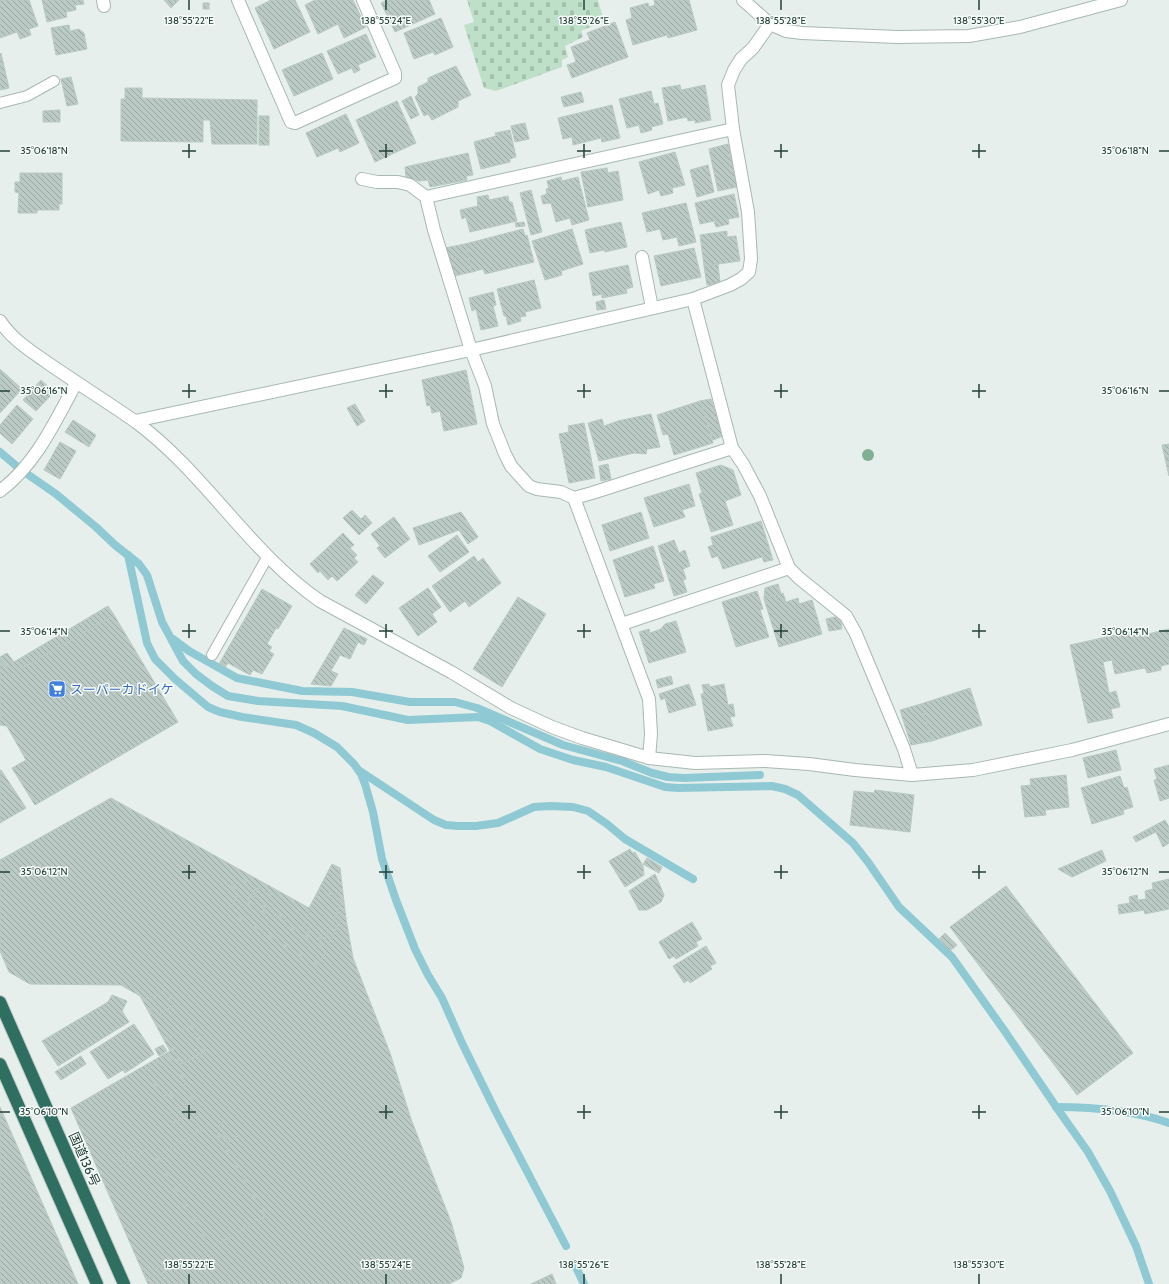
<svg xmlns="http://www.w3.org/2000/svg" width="1169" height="1284" font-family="Cabin,'Noto Sans JP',sans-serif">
<defs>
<pattern id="cemetery-stones" width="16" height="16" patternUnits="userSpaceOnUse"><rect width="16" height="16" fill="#bfe0c8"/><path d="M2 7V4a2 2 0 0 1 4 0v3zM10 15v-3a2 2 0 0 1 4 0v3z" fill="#a4c1ad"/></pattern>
<pattern id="building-back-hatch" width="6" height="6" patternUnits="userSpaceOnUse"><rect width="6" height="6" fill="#bbcac4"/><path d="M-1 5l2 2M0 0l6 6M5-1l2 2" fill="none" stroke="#98a6a0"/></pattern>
</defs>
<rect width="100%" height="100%" fill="#e6efeb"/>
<polygon fill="url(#cemetery-stones)" points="467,0 598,0 604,21 581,31 583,37 565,46 568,57 562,60 562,67 496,91 484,88 464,25 474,22"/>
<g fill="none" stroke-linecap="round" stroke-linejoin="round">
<g stroke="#8ec9d4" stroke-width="8">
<polyline points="0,452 20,469 56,494 96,527 115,545 139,564 147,575 162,622 183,661 196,674 212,686 228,696 258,701 342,706 408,720 478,717 490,721 540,749 573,760 606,767 665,787 678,788 772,786 785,789 798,795 853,843 868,862 899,907 952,957 1004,1030 1059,1111 1088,1152 1110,1191 1136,1246 1149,1284"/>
<polyline points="128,555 147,643 155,659 175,679 208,707 220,712 242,717 296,725 314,733 337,747 354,764 361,774 365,784 373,812 382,859 396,900 415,949 428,975 442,998 462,1043 496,1112 566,1246"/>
<polyline points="173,639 189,651 237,678 302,691 352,692 410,702 455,702 477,708 563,745 622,761 652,773 668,777 684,778 760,775"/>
<polyline points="360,771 434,820 446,825 458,826 476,826 498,823 534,807 550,806 573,807 588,811 607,824 625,839 693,879"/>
<path d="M1056 1107C1094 1107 1133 1110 1169 1123"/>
<polyline points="574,1263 584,1284"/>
</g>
</g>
<g fill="url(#building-back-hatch)" stroke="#b8c9c2">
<polygon points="0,0 29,0 38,26 29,29 31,35 20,39 17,32 0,38"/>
<polygon points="42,0 83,0 84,4 75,5 76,10 66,12 67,17 47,22"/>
<polygon points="164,0 179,0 171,8"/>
<polygon points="271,0 295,0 310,32 274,49 255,8"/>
<polygon points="315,0 353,0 366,27 344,38 338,24 318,34 305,5"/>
<polygon points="387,0 429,0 435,14 395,32 381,3"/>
<polygon points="654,0 689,0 697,30 668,38 667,35 633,45 626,20 632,18 630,8 648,3 649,7 655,5"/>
<rect x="203" y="3" width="6" height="6"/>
<polygon points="441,18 453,47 435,55 433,52 414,59 404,33"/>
<polygon points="615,22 628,57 572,78 567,65 576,62 571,47 590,40 587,33"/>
<polygon points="69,25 70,31 79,29 84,33 87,49 56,55 51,28"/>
<polygon points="366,34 376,57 358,65 360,70 354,73 352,68 338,74 327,51"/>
<polygon points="1,53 9,88 0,90 0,54"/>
<polygon points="322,53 333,79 294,96 282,70"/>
<polygon points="456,66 471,95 458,101 458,107 432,120 428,114 424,116 415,97 418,94 418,87 428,82 428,78"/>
<polygon points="71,77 78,104 67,106 61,79"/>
<polygon points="680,85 681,90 705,85 711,120 695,123 695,120 688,121 687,117 668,121 662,88"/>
<polygon points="125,88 142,88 142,98 257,100 257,144 212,144 210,120 203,120 203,142 121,141 121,99 125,99"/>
<polygon points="651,91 654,104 658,103 663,124 651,127 652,130 641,133 639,125 627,128 619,99"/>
<polygon points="581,92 584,102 564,107 561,97"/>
<polygon points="411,96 419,115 411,119 402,101"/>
<polygon points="397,101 416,143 375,162 356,120"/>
<polygon points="612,105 620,138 602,142 601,138 573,145 572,137 563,139 558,118"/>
<polygon points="60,110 60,122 43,122 43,111"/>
<polygon points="346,114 359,143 340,152 338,148 317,157 306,133"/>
<rect x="259" y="116" width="10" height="29"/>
<polygon points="525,123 529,139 515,142 511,126"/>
<polygon points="510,130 516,157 510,159 510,162 481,169 474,142 496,136 495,133"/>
<polygon points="728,144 737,187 718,191 709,149"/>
<polygon points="675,152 685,185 672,188 673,193 661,196 659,190 648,194 639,162"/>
<polygon points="468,153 473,175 466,176 467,180 430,187 428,180 419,181 406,177 405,167"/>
<polygon points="708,165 714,192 697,197 690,170"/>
<polygon points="607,168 608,173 618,171 623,200 588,207 581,172"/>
<polygon points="20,173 62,173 62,204 59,204 59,210 37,210 37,213 18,213 19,193 15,192 15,182 20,182"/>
<polygon points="561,177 562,181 578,177 589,220 572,225 570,218 556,222 551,203 543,204 541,196 547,194 546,189 549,188 547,181"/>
<polygon points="531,190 542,232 531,235 520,193"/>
<polygon points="734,194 739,217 728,219 729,224 716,227 714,221 700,224 695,203"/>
<polygon points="488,195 489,200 508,196 509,202 512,202 517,221 470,232 466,217 462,219 460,210 478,206 477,197"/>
<polygon points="686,203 696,242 679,246 677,237 663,240 660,229 647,232 642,213"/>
<polygon points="524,222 525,226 516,227 515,223"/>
<polygon points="621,222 627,247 605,252 604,250 590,253 585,230"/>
<polygon points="523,229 525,236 527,235 534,262 485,274 483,269 472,272 465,244"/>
<polygon points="572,229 583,264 561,271 562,275 545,280 532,241"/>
<polygon points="727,231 727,237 736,236 740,261 704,266 700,235"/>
<polygon points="465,244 472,272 454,276 445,248"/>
<polygon points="694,248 701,277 661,286 654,256"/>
<polygon points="718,264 720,283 707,285 704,266"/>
<polygon points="628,265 633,287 626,289 627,293 602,298 602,294 593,296 589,273"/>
<polygon points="534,280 541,308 525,312 526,316 520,317 521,321 508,325 506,316 504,316 497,289"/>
<polygon points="493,292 496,305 493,306 498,326 481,330 476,309 472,311 469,298"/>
<polygon points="604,300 606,309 597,310 596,302"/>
<polygon points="0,369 22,389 0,413"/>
<polygon points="466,370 477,424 444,431 440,411 432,413 430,405 427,406 422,380"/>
<polygon points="41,380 54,392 36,411 23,400"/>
<polygon points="711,399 723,436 713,440 700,401"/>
<polygon points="700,401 713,443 674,455 668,434 663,435 657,415"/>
<polygon points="355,404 365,421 357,426 347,408"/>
<polygon points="17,405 33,419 12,444 0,433 0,425"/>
<polygon points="651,414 660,447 647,449 646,454 634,453 599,461 588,423 602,419 604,426 618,421"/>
<polygon points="73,420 96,435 89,447 65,432"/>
<polygon points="584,423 595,478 569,483 559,434 569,432 568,426"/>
<polygon points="60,442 76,451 60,479 44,470"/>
<polygon points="1169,444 1169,476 1162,445"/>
<polygon points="608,464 611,479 601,481 599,466"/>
<polygon points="721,465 733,470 741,495 725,501 733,525 711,532 699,494 702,493 696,473"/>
<polygon points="689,484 695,506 682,510 685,517 654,527 644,498"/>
<polygon points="352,510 361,519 365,515 372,523 359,535 343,518"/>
<polygon points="461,512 478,537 468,544 459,530 419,545 413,528"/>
<polygon points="641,512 649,538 610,551 602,525"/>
<polygon points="394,517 410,539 385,558 377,548 380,546 371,534"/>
<polygon points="761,521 773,560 764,562 762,557 723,569 718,556 712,558 708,547 713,545 711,537"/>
<polygon points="343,533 354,545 350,548 357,555 354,558 358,562 337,581 332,576 328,580 320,571 318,573 310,564"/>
<polygon points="457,535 469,552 440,572 428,556"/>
<polygon points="674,540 679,553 685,550 690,566 683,569 686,579 683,580 687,592 674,596 658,546"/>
<polygon points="653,546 664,581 653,584 655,588 625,597 613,560"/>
<polygon points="474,556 478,562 483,558 501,583 469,607 465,601 450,612 432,586"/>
<polygon points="373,575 384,583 366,604 355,595"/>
<polygon points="778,584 781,594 764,599 765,588"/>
<polygon points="428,588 441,607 432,614 437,622 418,636 399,608"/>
<polygon points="262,589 292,606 278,629 276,628 267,644 272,647 269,651 274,654 262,674 253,670 250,675 228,663 225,667 219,664"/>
<polygon points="757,591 763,609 760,610 769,637 736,647 722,602"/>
<polygon points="783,593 786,602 798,598 799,604 812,600 822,634 779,647 764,599"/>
<polygon points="518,597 546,614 502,687 473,669"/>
<polygon points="108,606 114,615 12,674 0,659 0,657 7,653 14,662"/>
<polygon points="114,615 178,722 35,805 12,768 26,760 0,714 0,659 12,674"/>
<polygon points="840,616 842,629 829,631 826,619"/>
<polygon points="676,621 686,652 649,663 639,632 649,629 650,633 661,629 665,624"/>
<polygon points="344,628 367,639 364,645 358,642 350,659 340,655 331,671 338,674 331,686 311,684"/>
<polygon points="1169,629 1169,664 1161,666 1161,670 1147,673 1145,668 1115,674 1112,660 1103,662 1109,693 1116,691 1120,707 1111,709 1113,718 1088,723 1070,645 1138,630 1139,636"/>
<polygon points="671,676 673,684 658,688 656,680"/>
<polygon points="689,684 696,705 669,713 665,698 661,700 659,694"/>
<polygon points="709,684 710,687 724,684 728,705 733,704 735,716 730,717 733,726 708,731 701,694 704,694 702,685"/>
<polygon points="970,688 982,725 932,741 921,704"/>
<polygon points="921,704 932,741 911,745 900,710"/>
<polygon points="0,714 7,726 0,725"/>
<polygon points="1116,750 1121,770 1088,778 1083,758"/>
<polygon points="1169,765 1169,798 1160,801 1154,780 1157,779 1154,769"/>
<polygon points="0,770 1,770 26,808 0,823"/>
<polygon points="1066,775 1069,807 1045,810 1046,815 1025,817 1021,786 1031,785 1030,779"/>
<polygon points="1120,776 1124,788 1127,787 1133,807 1123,810 1124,814 1092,824 1081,788"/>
<polygon points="875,790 914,795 910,832 850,825 854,791 874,793"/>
<polygon points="111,798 309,908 332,864 340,868 346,919 353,958 390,1053 411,1119 451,1222 464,1268 461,1278 449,1284 148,1284 71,1108 170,1051 140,996 121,985 30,984 9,972 0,951 0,860"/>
<polygon points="1165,820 1169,827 1169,843 1163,847 1156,832 1136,842 1133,837"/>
<polygon points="630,849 632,853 635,852 643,866 644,875 625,887 609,861"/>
<polygon points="1102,850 1106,861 1072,877 1058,869"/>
<polygon points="647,858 662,867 659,873 643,864"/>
<polygon points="655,874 664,895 661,902 647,910 639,910 629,891"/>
<polygon points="237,876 256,888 250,898 231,886"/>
<polygon points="1169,879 1169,909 1145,914 1144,910 1119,914 1118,905 1130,903 1129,897 1137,895 1138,900 1146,899 1145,891 1153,889 1152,883"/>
<polygon points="1006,886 1133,1053 1077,1095 950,927"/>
<polygon points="259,888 277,898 271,910 253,900"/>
<polygon points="320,889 343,900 324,940 301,929"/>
<polygon points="237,896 276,919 278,915 285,919 283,923 328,949 318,965 228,911"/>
<polygon points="337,913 342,915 330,942 324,940"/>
<polygon points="692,922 702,939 696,942 698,946 676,959 674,956 669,959 659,942"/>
<polygon points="945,933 957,945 950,951 939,939"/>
<polygon points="706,946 716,963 710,966 712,969 690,983 688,980 684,983 673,966"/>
<polygon points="166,990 174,1006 154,1015 146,999"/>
<polygon points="112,995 127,1001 122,1011 129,1022 58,1066 42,1041 108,1002"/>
<polygon points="134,1024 154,1054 125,1073 123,1070 108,1079 90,1052"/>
<polygon points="192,1025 205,1052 180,1064 167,1037"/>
<polygon points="163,1045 167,1051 159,1056 155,1049"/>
<polygon points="168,1055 186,1082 184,1085 198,1108 175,1123 169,1113 179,1107 170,1093 163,1097 145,1070"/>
<polygon points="81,1056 86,1064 61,1080 55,1072"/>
<polygon points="0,1107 78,1284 0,1284"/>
<polygon points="225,1121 237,1136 229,1142 217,1127"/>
<polygon points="211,1124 266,1216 211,1248 156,1157"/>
<polygon points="141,1144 145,1150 119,1167 115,1161"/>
<polygon points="184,1255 187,1262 147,1279 144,1273"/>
<polygon points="552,1274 556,1284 531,1284"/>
</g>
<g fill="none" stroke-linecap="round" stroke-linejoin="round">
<defs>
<g id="lane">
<polyline points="0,103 27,96 54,81"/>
<polyline points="212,655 268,556"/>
</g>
<g id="street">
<polyline points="103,0 104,6"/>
<polyline points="238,0 291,122 295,123 395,78 395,73 363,0"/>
<polyline points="743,0 770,24 786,31 802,33 897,37 969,36 1020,27 1121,0"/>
<polyline points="362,179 377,182 398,182 410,185 426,197 434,230 471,350 485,386 493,424 505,454 511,466 529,486 537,489 561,492 574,498 649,699 651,734 649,758"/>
<polyline points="426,197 733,129"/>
<polyline points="642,257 652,308"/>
<polyline points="693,299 732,448 743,464 760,496 789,568 799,578 846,616 856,634 904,749 912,775"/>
<path d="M0 321C12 339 28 349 45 361 75 382 106 401 136 422 205 473 249 552 320 601L451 672 511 708 552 727 582 738 649 758 695 763 765 761 809 764 855 770 912 775 973 770 1072 750 1169 724"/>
<polyline points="135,421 471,350 693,299 730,285 741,279 749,272 751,259 750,242 748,212 733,129 728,85 734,70 741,59 753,48 770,24"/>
<path d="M0 491C36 464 55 422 76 383"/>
<polyline points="574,498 592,493 732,448"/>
<polyline points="622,624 789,568"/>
</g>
<g id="highway">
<polyline points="0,1002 124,1284"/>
<polyline points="0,1064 97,1284"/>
</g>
</defs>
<use href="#lane" stroke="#a8b8b2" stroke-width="12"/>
<use href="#street" stroke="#a8b8b2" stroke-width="14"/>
<use href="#highway" stroke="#c2cac8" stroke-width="14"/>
<use href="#lane" stroke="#fff" stroke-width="10"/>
<use href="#street" stroke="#fff" stroke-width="12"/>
<use href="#highway" stroke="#2f6f62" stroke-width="12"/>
</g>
<circle fill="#80af93" cx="868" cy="455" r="6"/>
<path fill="none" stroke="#24423a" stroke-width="1.5" d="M189 0V10M386 0V10M584 0V10M781 0V10M979 0V10M189 144V158M386 144V158M584 144V158M781 144V158M979 144V158M0 151H10M182 151H196M379 151H393M577 151H591M774 151H788M972 151H986M1159 151H1169M189 384V398M386 384V398M584 384V398M781 384V398M979 384V398M0 391H10M182 391H196M379 391H393M577 391H591M774 391H788M972 391H986M1159 391H1169M189 624V638M386 624V638M584 624V638M781 624V638M979 624V638M0 631H10M182 631H196M379 631H393M577 631H591M774 631H788M972 631H986M1159 631H1169M189 865V879M386 865V879M584 865V879M781 865V879M979 865V879M0 872H10M182 872H196M379 872H393M577 872H591M774 872H788M972 872H986M1159 872H1169M189 1105V1119M386 1105V1119M584 1105V1119M781 1105V1119M979 1105V1119M0 1112H10M182 1112H196M379 1112H393M577 1112H591M774 1112H788M972 1112H986M1159 1112H1169M189 1274V1284M386 1274V1284M584 1274V1284M781 1274V1284M979 1274V1284"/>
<defs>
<symbol id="supermarket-square" viewBox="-11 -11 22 22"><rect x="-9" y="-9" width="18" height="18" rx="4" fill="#3f7fe0" stroke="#f7fbf9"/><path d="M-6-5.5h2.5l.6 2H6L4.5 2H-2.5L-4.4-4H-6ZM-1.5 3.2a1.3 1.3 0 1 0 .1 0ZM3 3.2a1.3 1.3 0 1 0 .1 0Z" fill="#fff"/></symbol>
</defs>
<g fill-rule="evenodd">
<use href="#supermarket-square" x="47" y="679" width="20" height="20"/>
</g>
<g text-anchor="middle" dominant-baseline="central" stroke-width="3" stroke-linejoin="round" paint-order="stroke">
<g font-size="13" fill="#366cbe" stroke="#f7fbf9" text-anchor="start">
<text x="70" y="689">スーパーカドイケ</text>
</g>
<g font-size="13" fill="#24423a" stroke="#f7fbf9">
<text transform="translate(85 1159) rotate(66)">国道136号</text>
</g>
</g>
<g font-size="10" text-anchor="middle" fill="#24423a" stroke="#f7fbf9" stroke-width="3" stroke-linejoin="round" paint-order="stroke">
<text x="189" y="24">138°55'22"E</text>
<text x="386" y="24">138°55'24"E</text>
<text x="584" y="24">138°55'26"E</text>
<text x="781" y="24">138°55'28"E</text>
<text x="979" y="24">138°55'30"E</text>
<text x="44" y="154">35°06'18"N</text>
<text x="1125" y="154">35°06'18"N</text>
<text x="44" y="394">35°06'16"N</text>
<text x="1125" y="394">35°06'16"N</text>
<text x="44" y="635">35°06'14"N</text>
<text x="1125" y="635">35°06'14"N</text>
<text x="44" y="875">35°06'12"N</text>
<text x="1125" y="875">35°06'12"N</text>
<text x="44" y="1115">35°06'10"N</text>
<text x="1125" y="1115">35°06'10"N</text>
<text x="189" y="1268">138°55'22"E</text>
<text x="386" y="1268">138°55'24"E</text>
<text x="584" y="1268">138°55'26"E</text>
<text x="781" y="1268">138°55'28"E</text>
<text x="979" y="1268">138°55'30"E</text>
</g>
</svg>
